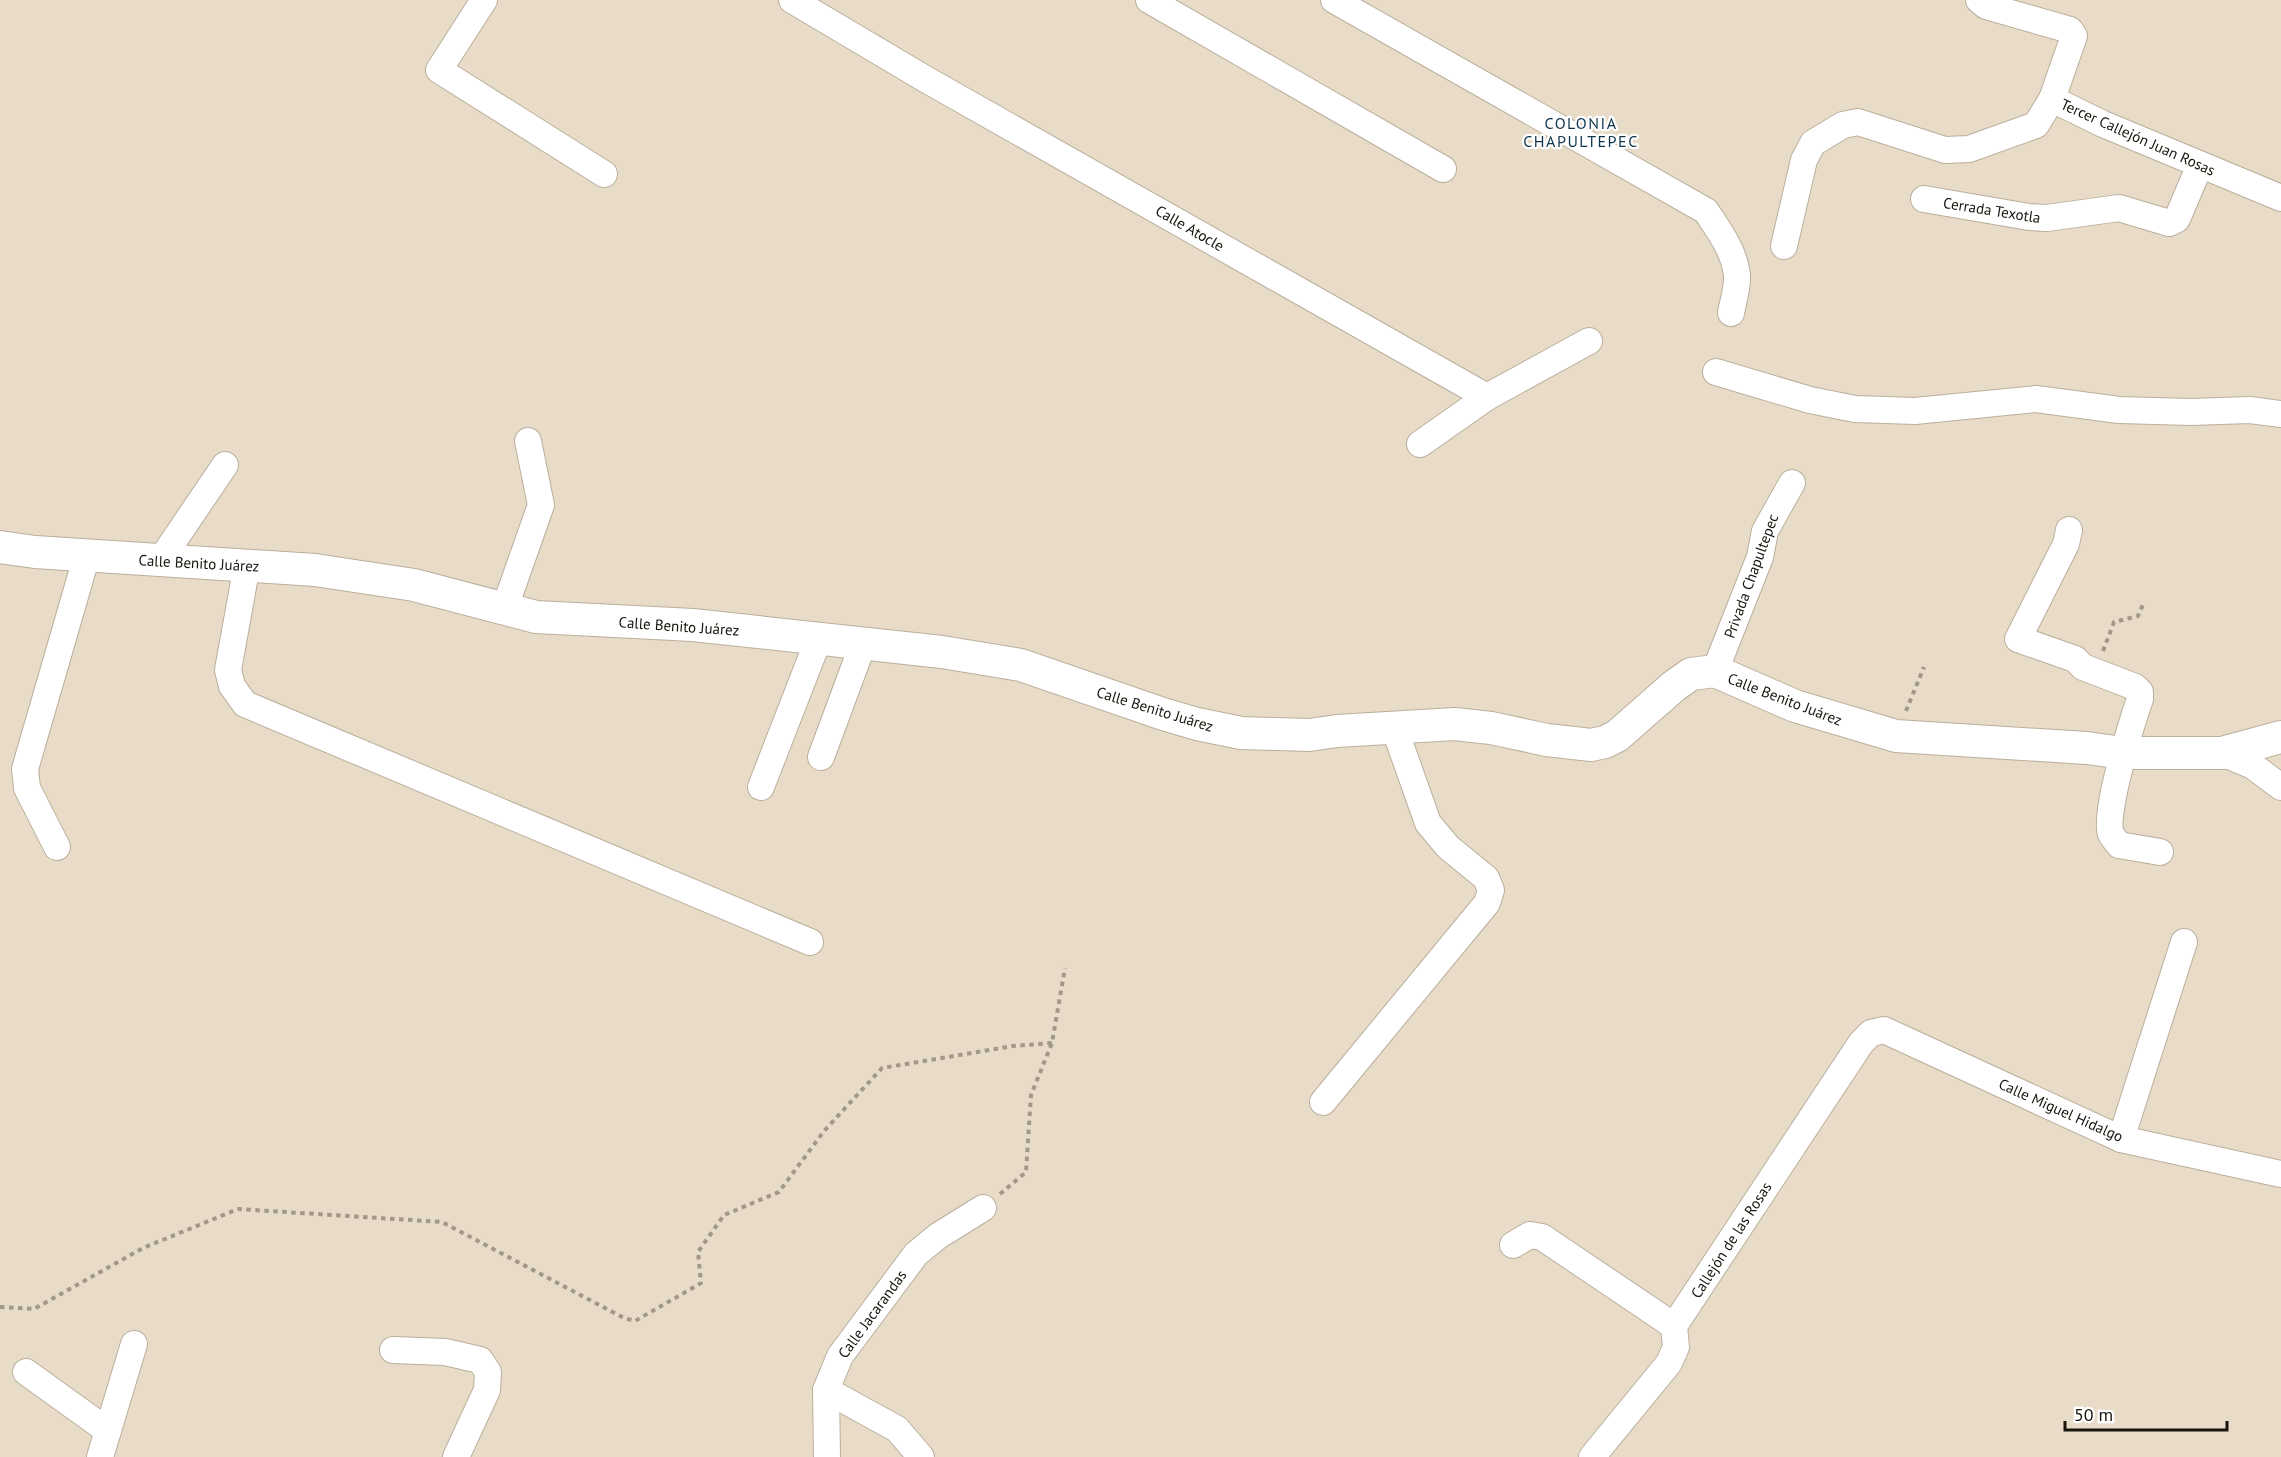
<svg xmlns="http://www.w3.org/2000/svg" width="2281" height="1457" font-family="'PT Sans',sans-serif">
<rect width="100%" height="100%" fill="#e8dcc9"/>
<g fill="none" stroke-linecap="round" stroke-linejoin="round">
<defs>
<g id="minor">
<polyline points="484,0 439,70 604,174"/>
<polyline points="792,0 927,80 1487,397 1589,341"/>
<polyline points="1149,0 1443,169"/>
<path d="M1334 0 1706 211C1719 231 1734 250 1737 275 1738 287 1733 301 1731 313"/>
<polyline points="1979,0 1986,6 2070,30 2074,36 2052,99 2103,124 2281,198"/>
<polyline points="1924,199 2029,217 2047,218 2119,208 2169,223 2177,219 2200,165"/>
<polyline points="1784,246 1804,160 1813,143 1843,125 1858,122 1945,150 1969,149 2036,125 2052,99"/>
<polyline points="1716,372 1810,400 1855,409 1915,411 2036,399 2119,410 2191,412 2250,410 2281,414"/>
<polyline points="1420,444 1487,397"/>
<path d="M2069 530 2066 544 2018 639 2075 659 2083 667 2135 687 2140 692V699C2132 722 2103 815 2111 834 2113 838 2117 842 2119 845L2160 852"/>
<polyline points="160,561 225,465"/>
<polyline points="247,565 228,670 232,686 245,704 810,942"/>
<polyline points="504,610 541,505 528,441"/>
<polyline points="1715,671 1760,557 1765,531 1792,483"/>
<polyline points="2222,753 2253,766 2281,787"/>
<polyline points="821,757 863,644"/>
<polyline points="761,787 819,638"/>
<polyline points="57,847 27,788 25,769 87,555"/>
<polyline points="1323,1102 1487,903 1491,890 1486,878 1448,847 1428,823 1394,727"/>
<polyline points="2121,1139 2184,942"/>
<polyline points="1513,1245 1530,1235 1542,1237 1674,1326"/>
<polyline points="393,1350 445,1352 480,1360 488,1372 487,1390 456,1457"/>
<polyline points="26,1372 108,1431"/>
<polyline points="826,1390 897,1429 921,1457"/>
<polyline points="100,1457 134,1344"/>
<polyline points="827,1457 826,1390 840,1356 916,1254 938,1236 983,1208"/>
<polyline points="1592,1457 1669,1363 1676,1347 1674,1326 1861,1043 1871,1033 1884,1030 2121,1139 2281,1174"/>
</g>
<polyline id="tertiary" points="0,547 35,552 315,570 414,585 536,617 693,625 942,652 1021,665 1163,714 1197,724 1241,733 1309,735 1337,731 1455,724 1491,728 1547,740 1591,745 1605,742 1617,736 1674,686 1691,674 1715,671 1795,706 1896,736 2087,748 2123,753 2222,753 2281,737"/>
</defs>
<use href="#minor" stroke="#baaf9c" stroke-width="28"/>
<use href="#tertiary" stroke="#baaf9c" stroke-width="34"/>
<g stroke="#a29889" stroke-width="4" stroke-dasharray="4.5 4.5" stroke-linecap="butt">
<polyline points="2103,651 2114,622 2138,616 2144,602"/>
<polyline points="1906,711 1924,667"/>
<polyline points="1000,1194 1026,1172 1031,1095 1052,1043 1065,968"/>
<polyline points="0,1307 34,1309 143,1248 238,1209 442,1222 624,1318 635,1321 701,1283 698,1252 724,1215 779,1192 824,1131 882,1068 1013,1046 1052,1043"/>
</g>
<use href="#minor" stroke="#fff" stroke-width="26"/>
<use href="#tertiary" stroke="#fff" stroke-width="32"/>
</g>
<g text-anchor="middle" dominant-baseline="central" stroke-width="4.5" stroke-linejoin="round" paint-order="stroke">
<g font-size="15" fill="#19150e" stroke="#fff">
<text transform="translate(2138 137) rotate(24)">Tercer Callejón Juan Rosas</text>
<text transform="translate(1992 210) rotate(9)">Cerrada Texotla</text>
<text transform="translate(1190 228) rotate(30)">Calle Atocle</text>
<text transform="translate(199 563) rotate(3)">Calle Benito Juárez</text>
<text transform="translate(1751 576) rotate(-70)">Privada Chapultepec</text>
<text transform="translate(679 626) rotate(4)">Calle Benito Juárez</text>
<text transform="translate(1785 699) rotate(21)">Calle Benito Juárez</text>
<text transform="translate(1155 709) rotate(17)">Calle Benito Juárez</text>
<text transform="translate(2061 1110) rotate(24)">Calle Miguel Hidalgo</text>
<text transform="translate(1731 1240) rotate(-57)">Callejón de las Rosas</text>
<text transform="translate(872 1314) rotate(-54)">Calle Jacarandas</text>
</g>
<g font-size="16" letter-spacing="1.5" fill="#0f364d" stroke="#fff">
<text x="1581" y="123">COLONIA<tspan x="1581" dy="18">CHAPULTEPEC</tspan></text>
</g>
</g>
<path d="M2065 1421v9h162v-9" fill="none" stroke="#19150e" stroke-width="3"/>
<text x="2074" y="1421" font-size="18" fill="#19150e" stroke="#ffffff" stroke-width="4.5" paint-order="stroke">50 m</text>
</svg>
